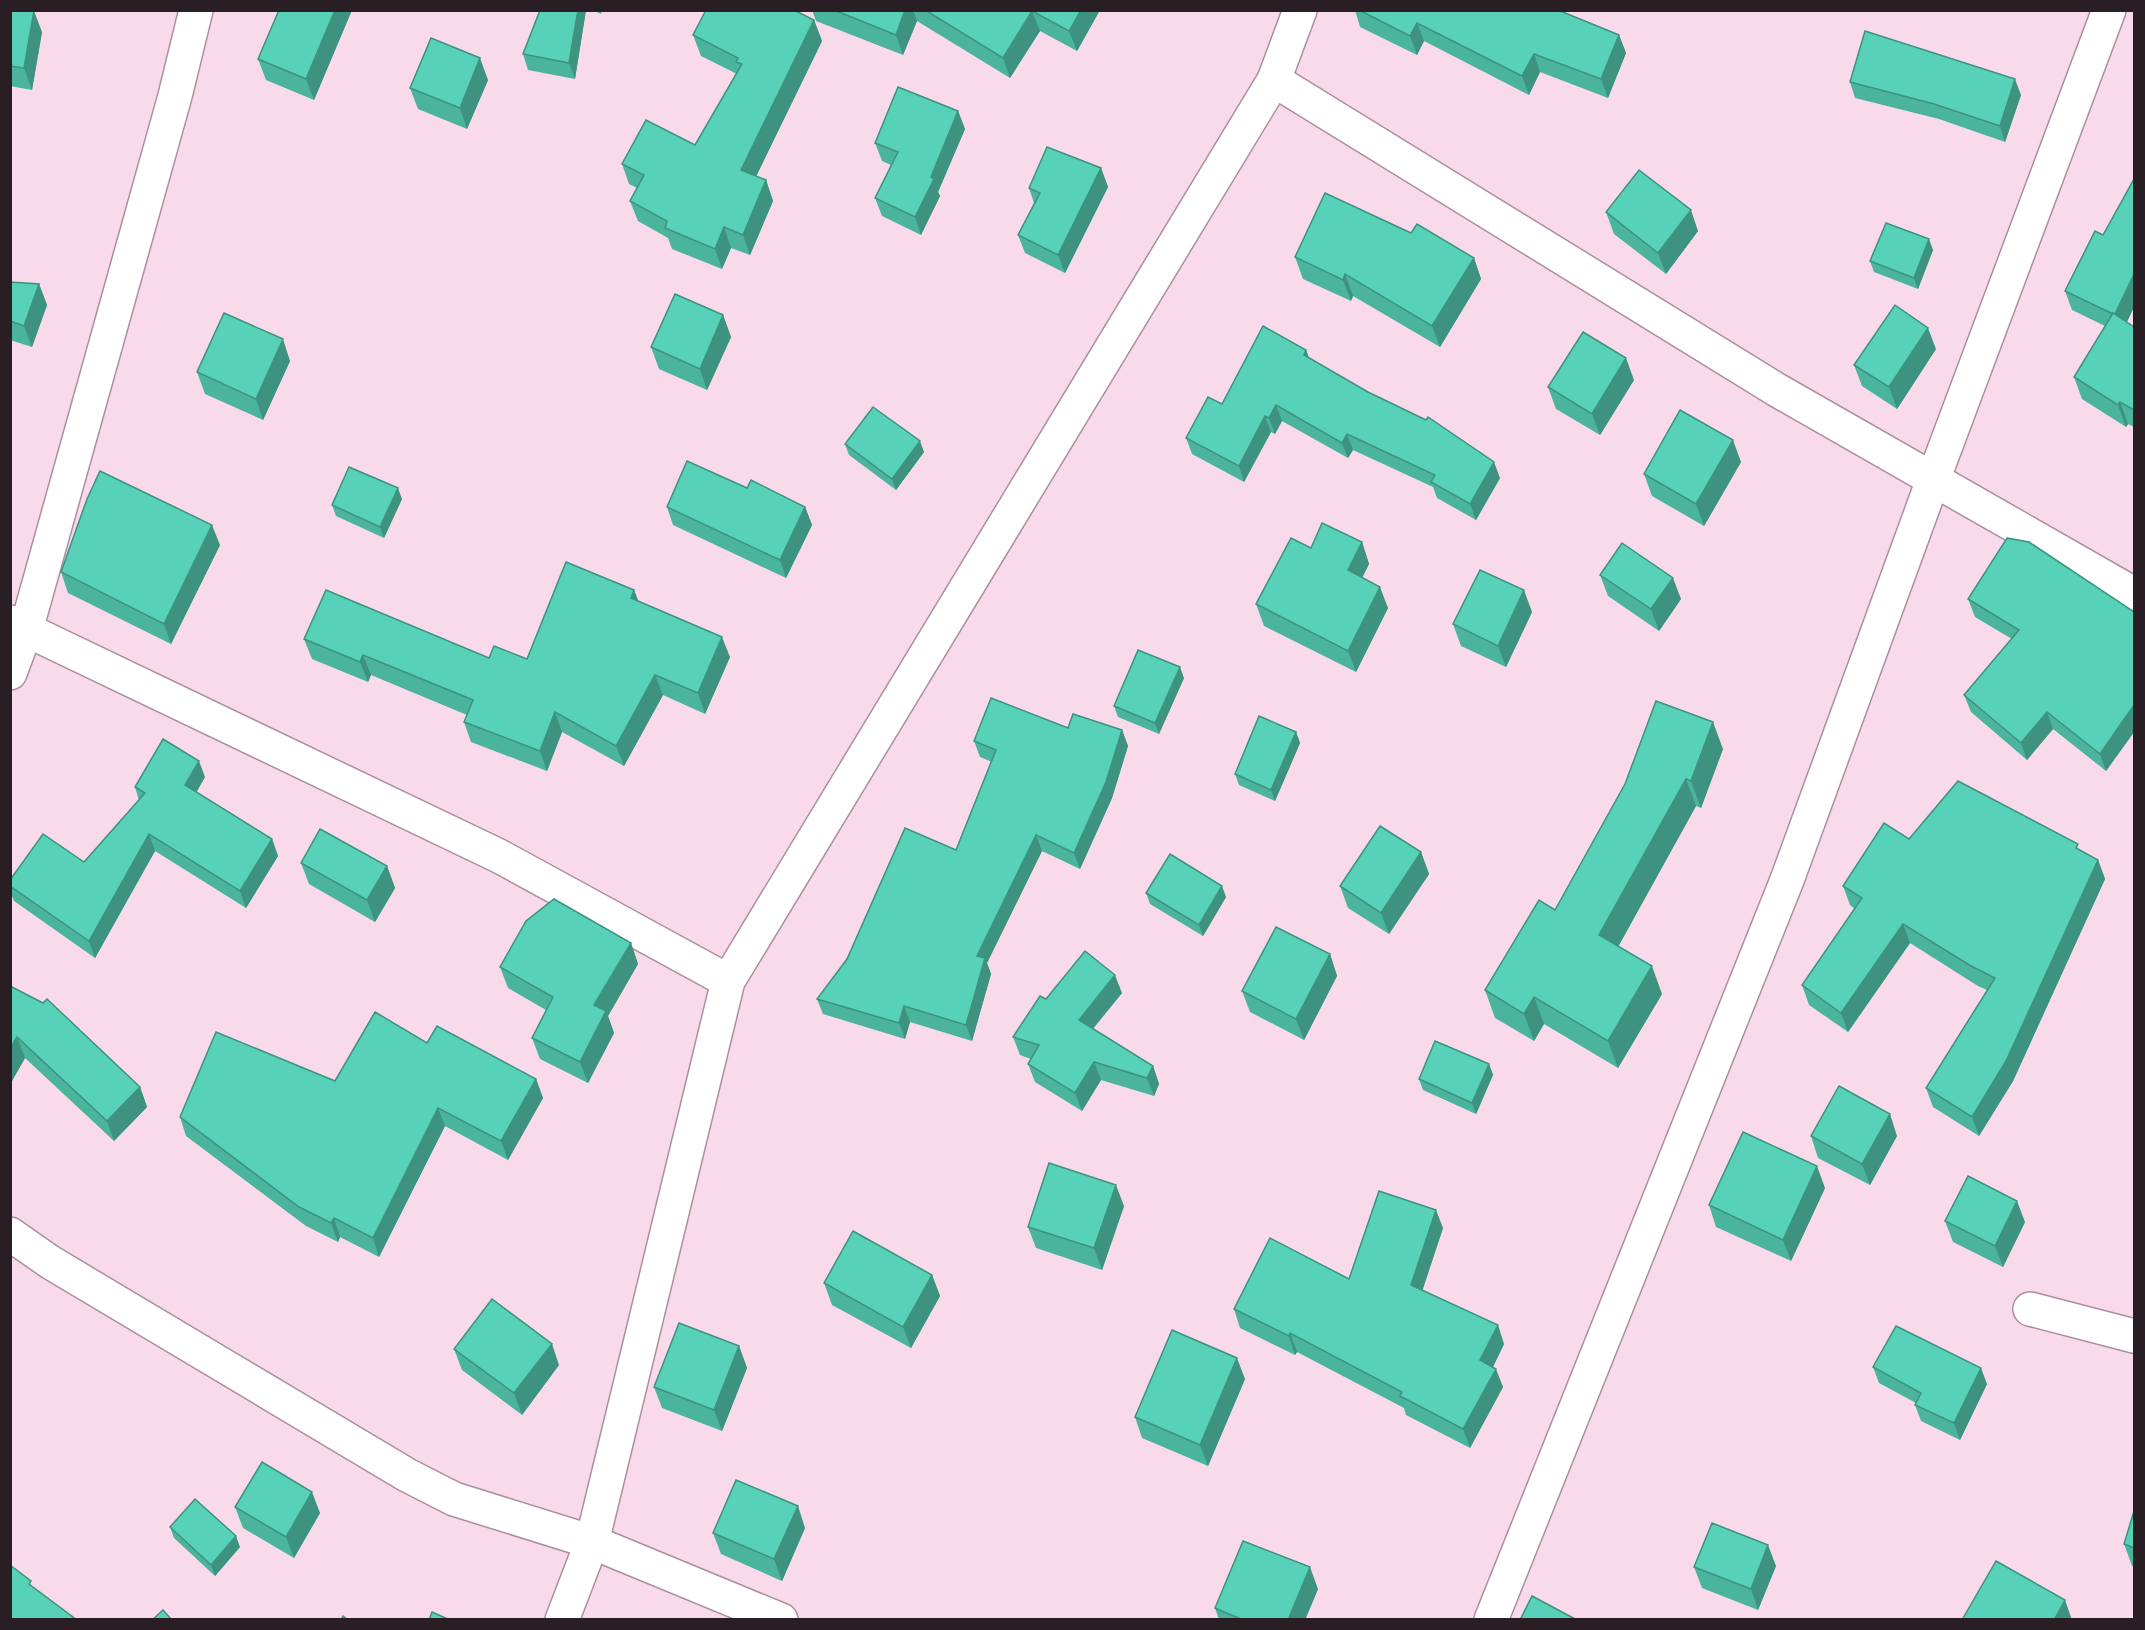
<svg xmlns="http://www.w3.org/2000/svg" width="2145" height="1630" font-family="'Roboto Serif',serif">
<rect width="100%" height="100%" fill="#f9daeb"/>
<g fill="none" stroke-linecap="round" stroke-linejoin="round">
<defs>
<g id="minor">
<polyline points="1274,80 1777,390 2134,594"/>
<polyline points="10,622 499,856 728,981"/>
<polyline points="10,673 26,630 175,96 196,10"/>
<polyline points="10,1234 50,1262 407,1475 454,1499 592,1542 781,1620"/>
<polyline points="2030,1309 2134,1336"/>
<polyline points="562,1620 592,1542 728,981 1274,80 1300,10"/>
<polyline points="1491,1620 1787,880 1933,480 2109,10"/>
</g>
</defs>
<use href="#minor" stroke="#ab8f9f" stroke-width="36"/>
<use href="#minor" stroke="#fff" stroke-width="33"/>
</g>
<g fill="#4bb49d">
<polygon points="10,10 42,32 32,90 10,86"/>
<polygon points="279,10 352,10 314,100 266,80 258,59"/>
<polygon points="586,10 575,79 528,70 523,54"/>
<polygon points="592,10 602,10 601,14"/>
<polygon points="812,10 1100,10 1077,51 1040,31 1010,78 917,21 903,55 816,21"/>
<polygon points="1355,10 1558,10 1619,35 1626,53 1608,98 1540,72 1529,95 1424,41 1417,55 1360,27"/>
<polygon points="814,20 822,41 756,176 766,180 773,201 750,255 731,248 722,269 672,249 668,238 638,221 630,201 637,188 629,184 622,164 695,145 737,74 701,56 693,35"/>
<polygon points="488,80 467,129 418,109 410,88"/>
<polygon points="1850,82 2021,95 2005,142 1939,119 1855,98"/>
<polygon points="958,111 965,129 938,192 940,196 921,235 882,216 875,198 891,165 882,161 875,143"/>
<polygon points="1101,168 1108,187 1065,273 1025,253 1018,235 1034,203 1029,188"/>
<polygon points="2134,179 2134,307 2127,322 2134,327 2134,427 2128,424 2126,427 2082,399 2074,377 2105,326 2072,310 2065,291 2103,235"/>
<polygon points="1606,212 1698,231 1666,274 1614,234"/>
<polygon points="1933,250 1918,289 1874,272 1870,261"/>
<polygon points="1295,257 1474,258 1481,279 1440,347 1353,296 1351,301 1303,279"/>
<polygon points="10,282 39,284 47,305 32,347 10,340"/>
<polygon points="723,315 731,337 707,390 659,369 651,347"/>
<polygon points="1936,349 1897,409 1862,386 1854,365"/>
<polygon points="1306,350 1309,358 1500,478 1476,520 1437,498 1433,487 1353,450 1348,458 1282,421 1275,434 1271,432 1244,482 1192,454 1186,438 1222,404"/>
<polygon points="290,361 263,420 205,394 197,372"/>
<polygon points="1634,380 1600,435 1556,409 1548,387"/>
<polygon points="845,444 924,452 896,490 849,455"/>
<polygon points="1741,462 1704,526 1652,496 1644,474"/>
<polygon points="747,488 805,507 812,525 786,578 673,525 667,507"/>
<polygon points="402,499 384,538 336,516 332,505"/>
<polygon points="1362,542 1369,564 1362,578 1388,608 1356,672 1264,626 1256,604 1311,548"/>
<polygon points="220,545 171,644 68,593 61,572"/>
<polygon points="1600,575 1681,599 1659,631 1608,596"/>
<polygon points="634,590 638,601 730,657 705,714 663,695 624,766 562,732 547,771 471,742 464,722 467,715 371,675 368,682 312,659 304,639 489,658 527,659"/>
<polygon points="1968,599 2134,612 2134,732 2106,771 2053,729 2027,760 1971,712 1964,695 2012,639 1975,617"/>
<polygon points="1532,612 1506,667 1461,646 1453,624"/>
<polygon points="1184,678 1159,734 1118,717 1114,706"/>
<polygon points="1068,728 1122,730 1128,746 1112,798 1080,869 1042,851 987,963 991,974 972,1041 910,1022 905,1039 823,1014 817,999 956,850 992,762 980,757 974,741"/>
<polygon points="1296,732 1300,743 1275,801 1239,785 1235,774"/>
<polygon points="1723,749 1701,808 1696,806 1618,947 1662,994 1618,1068 1544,1024 1534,1041 1495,1018 1485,990 1555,910 1625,784"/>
<polygon points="205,777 196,792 272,839 278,856 246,908 155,851 95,958 14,901 10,891 10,880 84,862 139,800 135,787"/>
<polygon points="1909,839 2080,850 2098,860 2105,879 2013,1081 1979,1136 1933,1107 1926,1088 1987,990 1978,986 1910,943 1848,1032 1809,1005 1802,985 1855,909 1850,905 1843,886"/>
<polygon points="1421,852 1429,874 1389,934 1348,908 1340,886"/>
<polygon points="301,863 387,866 395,888 375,922 309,884"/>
<polygon points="1146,893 1226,897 1203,936 1150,904"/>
<polygon points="631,943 638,964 608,1016 614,1033 588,1083 540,1059 532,1038 546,1010 508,988 500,967"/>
<polygon points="1330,954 1337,976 1304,1040 1250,1012 1242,991"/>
<polygon points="10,986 140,1087 147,1107 114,1141 25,1058 12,1081 10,1080"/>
<polygon points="1122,993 1093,1029 1153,1066 1159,1084 1154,1096 1101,1080 1082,1111 1035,1082 1028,1064 1031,1059 1020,1055 1013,1037 1046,999"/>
<polygon points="427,1043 536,1079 543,1098 508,1160 445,1126 379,1257 340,1237 338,1242 306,1226 186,1136 180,1117 335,1081"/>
<polygon points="1489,1064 1493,1075 1476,1114 1423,1090 1419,1079"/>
<polygon points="1811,1136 1897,1136 1870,1185 1818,1158"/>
<polygon points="1825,1188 1791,1261 1716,1227 1709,1205"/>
<polygon points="1124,1206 1102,1270 1036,1248 1028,1227"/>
<polygon points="1945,1221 2025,1222 2003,1267 1953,1242"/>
<polygon points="1443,1228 1422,1290 1504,1344 1493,1367 1503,1387 1470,1448 1406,1415 1404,1408 1297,1352 1295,1355 1240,1328 1234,1309 1349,1279"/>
<polygon points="932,1275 940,1296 911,1348 832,1305 824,1283"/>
<polygon points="739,1346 747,1368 722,1431 662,1408 654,1387"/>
<polygon points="454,1349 559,1365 522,1415 462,1370"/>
<polygon points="1873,1367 1987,1384 1960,1440 1921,1421 1915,1405 1916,1403 1879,1383"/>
<polygon points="1245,1379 1208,1466 1142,1438 1135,1417"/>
<polygon points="235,1507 320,1513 294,1558 243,1528"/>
<polygon points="2134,1511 2134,1566 2132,1566 2124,1544"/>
<polygon points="170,1527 240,1547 215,1576 174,1538"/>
<polygon points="805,1528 782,1581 721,1554 713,1533"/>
<polygon points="1776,1566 1758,1610 1702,1588 1694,1567"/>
<polygon points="1318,1589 1305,1620 1219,1620 1215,1608"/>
</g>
<g fill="#3d9280">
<polygon points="335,10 352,10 314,100 306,79"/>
<polygon points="578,10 586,10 575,79 569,63"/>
<polygon points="905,10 913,10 917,21 903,55 896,35"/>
<polygon points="1081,10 1100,10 1077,51 1069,31"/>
<polygon points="34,11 42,32 32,90 24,68"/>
<polygon points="1032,11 1040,31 1010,78 1003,58"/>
<polygon points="814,20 822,41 749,191 741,170"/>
<polygon points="1417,23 1424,41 1417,55 1410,36"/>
<polygon points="1619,35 1626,53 1608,98 1601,79"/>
<polygon points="1534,54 1540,72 1529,95 1522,76"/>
<polygon points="480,58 488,80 467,129 460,108"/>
<polygon points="2015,79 2021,95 2005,142 2000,126"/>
<polygon points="958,111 965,129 938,192 940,196 921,235 915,217"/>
<polygon points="1101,168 1108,187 1065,273 1058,255"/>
<polygon points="766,180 773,201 750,255 743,235"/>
<polygon points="1691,210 1698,231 1666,274 1658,253"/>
<polygon points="724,227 731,248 722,269 715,249"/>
<polygon points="1929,239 1933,250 1918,289 1914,278"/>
<polygon points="1474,258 1481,279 1440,347 1432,326"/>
<polygon points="1345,274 1353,296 1351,301 1343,280"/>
<polygon points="2134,274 2134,307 2121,334 2114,315"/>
<polygon points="39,284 47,305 32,347 24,326"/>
<polygon points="723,315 731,337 707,390 700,369"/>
<polygon points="1928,328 1936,349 1897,409 1889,387"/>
<polygon points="283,339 290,361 263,420 256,399"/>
<polygon points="1306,350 1312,366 1304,355"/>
<polygon points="1626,358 1634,380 1600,435 1592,414"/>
<polygon points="2120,402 2128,424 2126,427 2118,405"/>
<polygon points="1276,405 1282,421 1275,434 1269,418"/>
<polygon points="1265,416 1271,432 1244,482 1239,466"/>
<polygon points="1347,434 1353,450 1348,458 1342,443"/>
<polygon points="1733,440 1741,462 1704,526 1696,504"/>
<polygon points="920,441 924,452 896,490 892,479"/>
<polygon points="1494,462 1500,478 1476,520 1470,504"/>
<polygon points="398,488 402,499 384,538 380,527"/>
<polygon points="805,507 812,525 786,578 780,560"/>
<polygon points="212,525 220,545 171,644 164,624"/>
<polygon points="1362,542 1369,564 1355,592 1348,570"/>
<polygon points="1673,578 1681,599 1659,631 1651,609"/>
<polygon points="1380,587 1388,608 1356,672 1348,651"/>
<polygon points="634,590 642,610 631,598"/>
<polygon points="1524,590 1532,612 1506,667 1498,646"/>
<polygon points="722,637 730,657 705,714 698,693"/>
<polygon points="363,655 371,675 368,682 360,662"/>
<polygon points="1180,667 1184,678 1159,734 1155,723"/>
<polygon points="655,675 663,695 624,766 616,746"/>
<polygon points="2134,705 2134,732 2106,771 2100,754"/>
<polygon points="555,712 562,732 547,771 540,751"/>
<polygon points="2047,712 2053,729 2027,760 2021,743"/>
<polygon points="1713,722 1723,749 1701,808 1691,781"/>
<polygon points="1122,730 1128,746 1112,798 1080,869 1074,853"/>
<polygon points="1296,732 1300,743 1275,801 1271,790"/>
<polygon points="199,761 205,777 191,802 185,785"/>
<polygon points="1686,779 1696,806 1609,963 1599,935"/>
<polygon points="149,834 155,851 95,958 89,941"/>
<polygon points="1036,835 1042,851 987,963 991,974 972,1041 966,1025 977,956"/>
<polygon points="272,839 278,856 246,908 240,891"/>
<polygon points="1421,852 1429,874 1389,934 1381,913"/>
<polygon points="2098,860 2105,879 2013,1081 1979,1136 1972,1117"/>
<polygon points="387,866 395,888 375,922 367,900"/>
<polygon points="1222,886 1226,897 1203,936 1199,925"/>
<polygon points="1903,924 1910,943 1848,1032 1841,1013"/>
<polygon points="631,943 638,964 608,1016 614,1033 588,1083 580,1062 594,1005"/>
<polygon points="1330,954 1337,976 1304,1040 1296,1019"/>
<polygon points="1652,966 1662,994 1618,1068 1608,1041"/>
<polygon points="1115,975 1122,993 1085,1038 1079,1020"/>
<polygon points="1534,997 1544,1024 1534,1041 1524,1014"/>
<polygon points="904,1006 910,1022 905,1039 899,1023"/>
<polygon points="17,1037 25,1058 12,1081 10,1078 10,1049"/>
<polygon points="1094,1062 1101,1080 1082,1111 1075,1093"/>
<polygon points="1489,1064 1493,1075 1476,1114 1472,1103"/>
<polygon points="1153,1066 1159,1084 1154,1096 1147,1078"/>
<polygon points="536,1079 543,1098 508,1160 501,1141"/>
<polygon points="140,1087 147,1107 114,1141 107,1121"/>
<polygon points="438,1108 445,1126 379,1257 373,1238"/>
<polygon points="1890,1114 1897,1136 1870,1185 1862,1164"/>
<polygon points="1817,1166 1825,1188 1791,1261 1783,1240"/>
<polygon points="1116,1185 1124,1206 1102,1270 1094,1248"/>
<polygon points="2017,1201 2025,1222 2003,1267 1995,1246"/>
<polygon points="1436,1210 1443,1228 1418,1304 1411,1285"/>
<polygon points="334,1218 340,1237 338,1242 331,1223"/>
<polygon points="932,1275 940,1296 911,1348 903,1327"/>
<polygon points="1498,1325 1504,1344 1487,1379 1480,1360"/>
<polygon points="1290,1333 1297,1352 1295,1355 1289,1336"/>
<polygon points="552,1344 559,1365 522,1415 514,1393"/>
<polygon points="739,1346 747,1368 722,1431 714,1410"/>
<polygon points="1237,1358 1245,1379 1208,1466 1200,1445"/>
<polygon points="1981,1368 1987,1384 1960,1440 1954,1423"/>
<polygon points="1496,1369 1503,1387 1470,1448 1463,1429"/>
<polygon points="312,1492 320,1513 294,1558 286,1537"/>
<polygon points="798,1506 805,1528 782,1581 774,1559"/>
<polygon points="236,1536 240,1547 215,1576 211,1565"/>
<polygon points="1768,1545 1776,1566 1758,1610 1751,1589"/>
<polygon points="1310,1567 1318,1589 1305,1620 1288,1620"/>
<polygon points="2065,1600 2072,1620 2054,1620"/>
</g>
<g fill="#57d1b7" stroke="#3d9280" stroke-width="1.5">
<polygon points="10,10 34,11 24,68 10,66"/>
<polygon points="279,10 335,10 306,79 258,59"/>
<polygon points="540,10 578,10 569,63 523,54"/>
<polygon points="706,10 794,10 814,20 741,170 766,180 743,235 724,227 715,249 665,228 667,221 630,201 644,175 622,164 646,120 695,145 742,64 736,62 738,58 693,35"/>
<polygon points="834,10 905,10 896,35"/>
<polygon points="925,10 1081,10 1069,31 1032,11 1003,58"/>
<polygon points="1359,10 1558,10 1619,35 1601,79 1534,54 1522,76 1417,23 1410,36"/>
<polygon points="1865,31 2015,79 2000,126 1934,104 1850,82"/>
<polygon points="431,38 480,58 460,108 410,88"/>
<polygon points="898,87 958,111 931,177 934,179 915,217 875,198 898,152 875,143"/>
<polygon points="1047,147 1101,168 1058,255 1018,235 1040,193 1029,188"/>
<polygon points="1639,170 1691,210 1658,253 1606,212"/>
<polygon points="2134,179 2134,274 2115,314 2113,313 2113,314 2065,291 2095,231 2103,235"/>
<polygon points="1325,193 1411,233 1417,224 1474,258 1432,326 1345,274 1343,280 1295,257"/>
<polygon points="1886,223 1929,239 1914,278 1870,261"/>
<polygon points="10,282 39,284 24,326 10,321"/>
<polygon points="675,294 723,315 700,369 651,347"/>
<polygon points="1895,305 1928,328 1889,387 1854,365"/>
<polygon points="224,313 283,339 256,399 197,372"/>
<polygon points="2113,313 2134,327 2134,410 2120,402 2118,405 2074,377"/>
<polygon points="1263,326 1306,350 1304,355 1368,392 1426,420 1428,417 1494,462 1470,504 1431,482 1435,475 1347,434 1342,443 1276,405 1269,418 1265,416 1239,466 1186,438 1208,397 1222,404"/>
<polygon points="1583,332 1626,358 1592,414 1548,387"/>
<polygon points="873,407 920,441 892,479 845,444"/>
<polygon points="1680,410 1733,440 1696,504 1644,474"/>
<polygon points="687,461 747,488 751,480 805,507 780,560 667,507"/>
<polygon points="349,467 398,488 380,527 332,505"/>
<polygon points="100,471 212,525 164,624 61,572 87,499"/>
<polygon points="1322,523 1362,542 1348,570 1380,587 1348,651 1256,604 1291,538 1311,548"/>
<polygon points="2007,538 2029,542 2134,612 2134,705 2100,754 2047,712 2021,743 1964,695 2019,630 1968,599"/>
<polygon points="1622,543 1673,578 1651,609 1600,575"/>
<polygon points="566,562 634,590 631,598 722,637 698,693 655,675 616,746 555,712 540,751 464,722 473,700 363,655 360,662 304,639 326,590 489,658 494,646 527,659"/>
<polygon points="1480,570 1524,590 1498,646 1453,624"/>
<polygon points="1138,650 1180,667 1155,723 1114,706"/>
<polygon points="991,698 1068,728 1073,714 1122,730 1106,782 1074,853 1036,835 977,956 985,958 966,1025 904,1006 899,1023 817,999 847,959 905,828 956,850 996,750 974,741"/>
<polygon points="1656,701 1713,722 1691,781 1686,779 1599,935 1652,966 1608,1041 1534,997 1524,1014 1485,990 1539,900 1555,910 1625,784"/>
<polygon points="1259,716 1296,732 1271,790 1235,774"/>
<polygon points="163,739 199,761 185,785 272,839 240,891 149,834 89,941 10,886 10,880 43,834 84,862 145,793 135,787"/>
<polygon points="1958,781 2078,844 2076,848 2098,860 2006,1061 1972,1117 1926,1088 1995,978 1971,966 1903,924 1841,1013 1802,985 1862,898 1843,886 1884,823 1909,839"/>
<polygon points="1380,826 1421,852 1381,913 1340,886"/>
<polygon points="320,829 387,866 367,900 301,863"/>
<polygon points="1170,854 1222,886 1199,925 1146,893"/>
<polygon points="554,899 631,943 594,1005 606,1011 580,1062 532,1038 553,997 500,967 526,921"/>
<polygon points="1276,927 1330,954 1296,1019 1242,991"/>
<polygon points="1085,951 1115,975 1079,1020 1153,1066 1147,1078 1094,1062 1075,1093 1028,1064 1039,1045 1013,1037 1040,996 1046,999"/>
<polygon points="10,986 43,1003 47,999 140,1087 107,1121 17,1037 10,1049"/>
<polygon points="375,1012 427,1043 437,1026 536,1079 501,1141 438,1108 373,1238 334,1218 331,1223 299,1207 180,1117 216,1032 335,1081"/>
<polygon points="1435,1041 1489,1064 1472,1103 1419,1079"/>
<polygon points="1839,1086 1890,1114 1862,1164 1811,1136"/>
<polygon points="1743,1132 1817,1166 1783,1240 1709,1205"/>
<polygon points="1049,1163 1116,1185 1094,1248 1028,1227"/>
<polygon points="1968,1176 2017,1201 1995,1246 1945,1221"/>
<polygon points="1379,1191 1436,1210 1411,1285 1498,1325 1480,1360 1496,1369 1463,1429 1400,1396 1402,1392 1290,1333 1289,1336 1234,1309 1270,1238 1349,1279"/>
<polygon points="853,1231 932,1275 903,1327 824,1283"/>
<polygon points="492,1299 552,1344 514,1393 454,1349"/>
<polygon points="679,1323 739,1346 714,1410 654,1387"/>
<polygon points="1896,1326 1981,1368 1954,1423 1915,1405 1921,1393 1873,1367"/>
<polygon points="1172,1330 1237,1358 1200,1445 1135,1417"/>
<polygon points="262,1462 312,1492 286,1537 235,1507"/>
<polygon points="736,1480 798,1506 774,1559 713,1533"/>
<polygon points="195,1499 236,1536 211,1565 170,1527"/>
<polygon points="2134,1511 2134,1548 2124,1544"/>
<polygon points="1712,1523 1768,1545 1751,1589 1694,1567"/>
<polygon points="1243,1541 1310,1567 1288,1620 1243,1620 1215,1608"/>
<polygon points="1996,1561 2065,1600 2054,1620 1962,1620"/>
<polygon points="10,1565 31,1581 29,1584 77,1620 10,1620"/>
<polygon points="1532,1596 1577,1620 1520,1620"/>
<polygon points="163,1610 172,1620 152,1620"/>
<polygon points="432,1612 450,1620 429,1620"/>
<polygon points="343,1616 348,1620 341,1620"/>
</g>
<rect width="2145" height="1630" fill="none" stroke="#291e24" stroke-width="24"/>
</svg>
